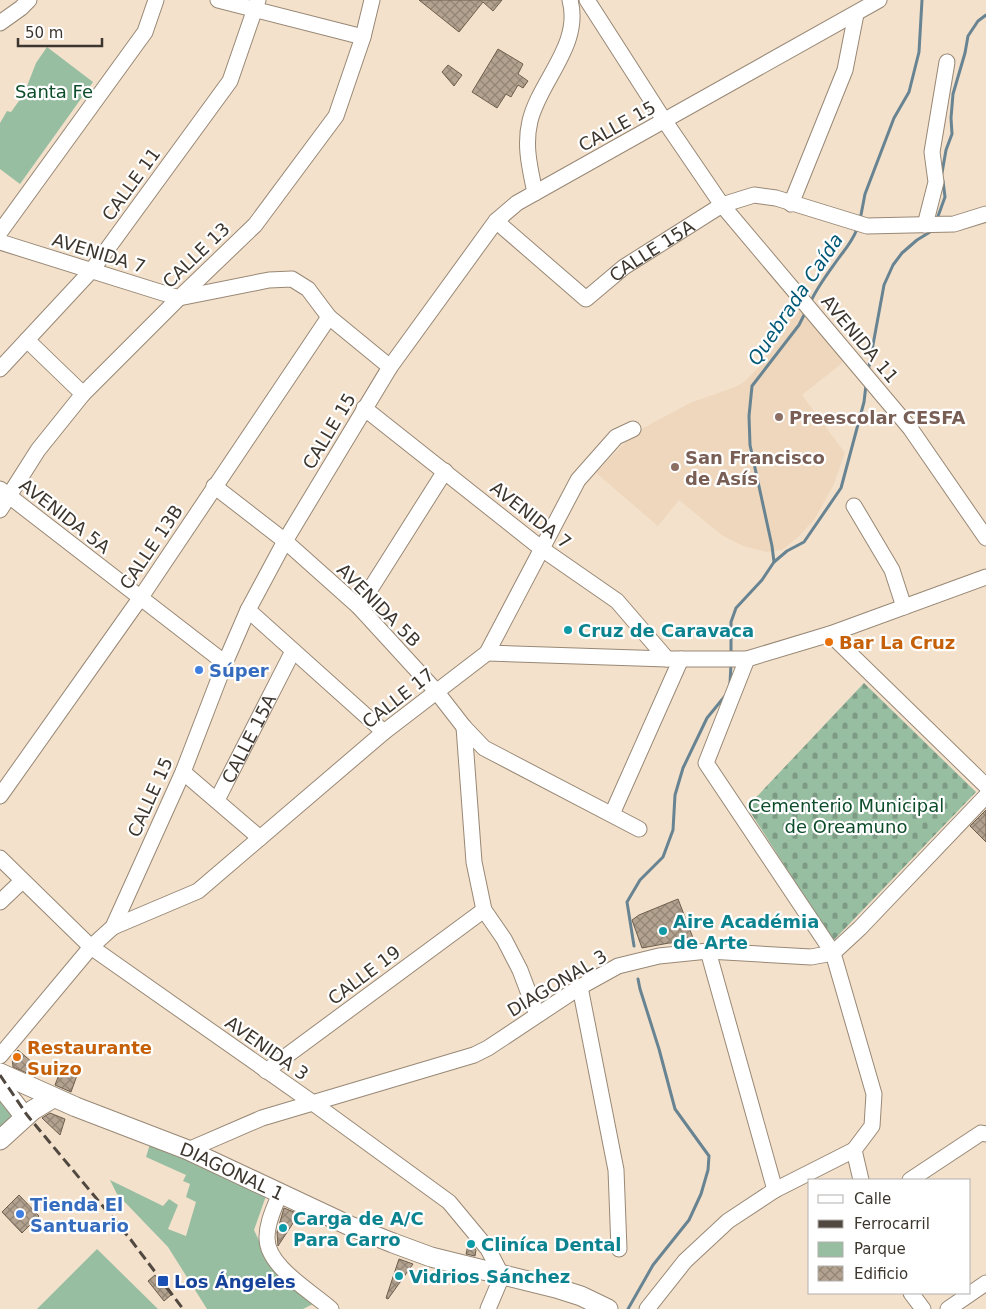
<svg xmlns="http://www.w3.org/2000/svg" width="986" height="1309" font-family="'DejaVu Sans',sans-serif">
<defs>
<pattern id="cemetery-stones" width="16" height="16" patternUnits="userSpaceOnUse" patternTransform="scale(1.25)"><rect width="16" height="16" fill="#98bea2"/><path d="M2 7V4a2 2 0 0 1 4 0v3zM10 15v-3a2 2 0 0 1 4 0v3z" fill="#7d9b84"/></pattern>
<pattern id="building-cross-hatch" width="8" height="8" patternUnits="userSpaceOnUse" patternTransform="scale(1.25)"><rect width="8" height="8" fill="#b3a28f"/><path d="M0 0l8 8M0 8l8-8" fill="none" stroke="#938575"/></pattern>
</defs>
<rect width="100%" height="100%" fill="#f3e1cc"/>
<polygon fill="#eed7bc" points="801,306 846,360 802,395 845,453 833,486 814,520 798,537 782,550 767,552 743,546 723,536 679,500 658,526 596,473 634,433 690,403 735,387 744,382 759,367"/>
<polygon fill="url(#cemetery-stones)" points="864,683 976,792 833,941 747,807"/>
<g fill="#98bea2">
<polygon points="47,47 93,82 20,184 0,169 0,123 7,111 11,112 24,94 36,63"/>
<polygon points="0,1101 14,1117 0,1131"/>
<polygon points="150,1144 213,1167 266,1196 254,1230 269,1262 321,1300 303,1309 207,1309 168,1247 117,1194 110,1180 163,1206 169,1199 178,1205 168,1229 186,1236 196,1202 186,1197 190,1184 183,1181 186,1175 146,1157"/>
<polygon points="97,1249 158,1309 37,1309"/>
</g>
<g fill="none" stroke-linecap="round" stroke-linejoin="round">
<g stroke="#688492" stroke-width="3">
<polyline points="942,173 946,150 952,134 951,118 953,94 965,53 968,36 978,21 986,15"/>
<polyline points="937,219 945,197 943,181"/>
<polyline points="860,220 865,194 894,118 909,92 919,52 922,0"/>
<path d="M810 303C817 287 828 273 838 259 846 248 852 242 857 229"/>
<polyline points="868,372 884,285 893,265 902,253 917,240 930,232 932,229"/>
<polyline points="774,562 772,546 750,445 749,416 752,386 799,325 806,311"/>
<polyline points="731,656 731,622 736,608 762,580 774,562 787,551 804,542 841,488 864,402 866,385"/>
<polyline points="730,683 731,664"/>
<polyline points="634,946 627,902 640,880 663,857 673,830 675,795 683,768 707,718 725,696"/>
<polyline points="628,1309 653,1265 689,1220 701,1194 708,1170 709,1156 675,1109 659,1049 640,989 638,979"/>
</g>
</g>
<g fill="url(#building-cross-hatch)" stroke="#6e5f4d">
<polygon points="419,0 502,0 493,11 483,2 459,32"/>
<polygon points="498,49 523,64 518,74 528,81 523,88 518,85 511,97 506,94 497,108 472,92"/>
<polygon points="448,65 462,75 454,86 442,72"/>
<polygon points="986,810 986,842 970,826"/>
<polygon points="678,899 695,943 669,943 642,948 632,920 639,915"/>
<polygon points="18,1050 33,1063 29,1074 13,1067 12,1056"/>
<polygon points="63,1064 79,1070 71,1092 55,1085"/>
<polygon points="50,1113 65,1119 60,1135 42,1118"/>
<polygon points="19,1195 39,1216 22,1233 2,1212"/>
<polygon points="284,1208 299,1214 278,1246 277,1232"/>
<polygon points="469,1241 476,1250 475,1256 466,1254"/>
<polygon points="399,1259 413,1264 388,1299 386,1298"/>
<polygon points="155,1275 171,1295 164,1301 148,1281"/>
</g>
<g fill="none" stroke-linecap="round" stroke-linejoin="round">
<defs>
<g id="minor">
<polyline points="218,0 363,37"/>
<polyline points="587,0 664,120 722,205 910,428 986,538"/>
<polyline points="0,23 21,8 29,0"/>
<path d="M535 193C530 168 524 146 530 121 540 80 582 45 570 0"/>
<polyline points="791,204 845,70 856,14"/>
<path id="s1" d="M496 221 586 299 624 267 722 205 754 195 776 198 867 226 954 224 986 214"/>
<polyline points="925,225 936,182 932,152 947,62"/>
<polyline points="0,232 145,32 156,0"/>
<polyline points="0,242 179,298 269,280 292,279 308,289 329,317 390,367"/>
<polyline points="27,340 83,394"/>
<polyline points="0,369 92,270 230,81 258,0"/>
<polyline points="364,408 542,549 617,601 667,659"/>
<polyline points="214,486 285,541 359,607 436,691 464,727 484,748 639,829"/>
<polyline points="0,489 225,663"/>
<polyline points="854,506 892,570 904,607"/>
<polyline points="0,510 38,450 83,394 179,298 255,225 336,116 363,37 372,0"/>
<polyline points="359,607 445,471"/>
<polyline points="248,610 384,732"/>
<polyline points="830,634 986,786"/>
<polyline points="487,653 667,659 747,659 830,634 986,577"/>
<polyline points="747,659 706,763 833,953 874,1094 872,1126 854,1150 861,1180"/>
<polyline points="464,727 474,862 484,910 504,939 520,970 537,1015"/>
<polyline points="183,772 260,838"/>
<polyline points="0,796 141,597 329,317"/>
<path id="s2" d="M217 800 293 651"/>
<polyline points="612,814 681,659"/>
<polyline points="0,858 91,947 313,1103 449,1202 488,1249 502,1276 488,1309"/>
<polyline points="0,902 22,881"/>
<polyline points="113,927 198,891 384,732 487,653 578,480 616,437 633,429"/>
<polyline points="708,951 775,1190"/>
<polyline points="833,953 860,928 986,796"/>
<polyline points="580,987 616,1170 619,1249"/>
<polyline points="0,1056 91,947 113,927 183,772 225,663 248,610 285,541 390,367 496,221 517,203 879,0"/>
<polyline points="266,1071 484,910"/>
<polyline points="188,1150 262,1118 474,1055 488,1048 580,987 618,966 659,956 708,951 811,957 833,953"/>
<polyline points="910,1180 981,1133 986,1134"/>
<path d="M280 1193C275 1207 267 1221 267 1237 266 1266 311 1291 331 1309"/>
<polyline points="911,1293 923,1309"/>
<polyline points="647,1309 685,1261 728,1221 775,1190 854,1150"/>
<polyline points="948,1309 986,1283"/>
</g>
<g id="major">
<path id="s3" d="M0 1073 76 1107 188 1150 350 1226 393 1243 431 1257 556 1288 581 1296 608 1309"/>
<polyline points="0,1085 25,1117"/>
<polyline points="0,1140 33,1110 53,1098"/>
</g>
</defs>
<use href="#minor" stroke="#988875" stroke-width="17"/>
<use href="#major" stroke="#988875" stroke-width="21"/>
<use href="#minor" stroke="#fff" stroke-width="15"/>
<use href="#major" stroke="#fff" stroke-width="19"/>
<polyline stroke="#514940" stroke-width="3" stroke-dasharray="10 5" stroke-linecap="butt" points="0,1075 27,1115 131,1240 183,1309"/>
</g>
<g fill="#8d6e63" stroke="#fff" stroke-width="2">
<circle cx="779" cy="417" r="5"/>
<circle cx="675" cy="467" r="5"/>
</g>
<g fill="#0f9aa8" stroke="#fff" stroke-width="2">
<circle cx="568" cy="630" r="5"/>
<circle cx="663" cy="931" r="5"/>
<circle cx="283" cy="1228" r="5"/>
<circle cx="471" cy="1244" r="5"/>
<circle cx="399" cy="1276" r="5"/>
</g>
<g fill="#e8710a" stroke="#fff" stroke-width="2">
<circle cx="829" cy="642" r="5"/>
<circle cx="17" cy="1057" r="5"/>
</g>
<g fill="#3f7fe0" stroke="#fff" stroke-width="2">
<circle cx="199" cy="670" r="5"/>
<circle cx="20" cy="1214" r="5"/>
</g>
<rect fill="#1a4fb4" stroke="#fff" stroke-width="2" x="157" y="1275" width="12" height="12" rx="2.5"/>
<g text-anchor="middle" dominant-baseline="central" stroke-width="4.5" stroke-linejoin="round" paint-order="stroke">
<g font-size="18" fill="#0c4c29" stroke="#fff">
<text x="54" y="91">Santa Fe</text>
<text x="846" y="805">Cementerio Municipal<tspan x="846" dy="21">de Oreamuno</tspan></text>
</g>
<g font-size="18" fill="#3d362e" stroke="#fff">
<text transform="translate(617 126) rotate(-29)">CALLE 15</text>
<text transform="translate(131 184) rotate(-54)">CALLE 11</text>
<text stroke="none"><textPath href="#s1" startOffset="201">CALLE 15A</textPath></text>
<text transform="translate(99 253) rotate(17)">AVENIDA 7</text>
<text transform="translate(196 255) rotate(-44)">CALLE 13</text>
<text transform="translate(860 339) rotate(50)">AVENIDA 11</text>
<text transform="translate(329 431) rotate(-59)">CALLE 15</text>
<text transform="translate(531 515) rotate(38)">AVENIDA 7</text>
<text transform="translate(65 516) rotate(38)">AVENIDA 5A</text>
<text transform="translate(151 547) rotate(-56)">CALLE 13B</text>
<text transform="translate(379 605) rotate(45)">AVENIDA 5B</text>
<text transform="translate(398 698) rotate(-38)">CALLE 17</text>
<text stroke="none"><textPath href="#s2" startOffset="69">CALLE 15A</textPath></text>
<text transform="translate(150 797) rotate(-66)">CALLE 15</text>
<text transform="translate(364 975) rotate(-37)">CALLE 19</text>
<text transform="translate(557 983) rotate(-31)">DIAGONAL 3</text>
<text transform="translate(267 1048) rotate(35)">AVENIDA 3</text>
<text stroke="none"><textPath href="#s3" startOffset="252">DIAGONAL 1</textPath></text>
</g>
<g font-size="18" font-weight="bold" fill="#785e54" stroke="#fff" text-anchor="start">
<text x="789" y="417">Preescolar CESFA</text>
<text x="685" y="457">San Francisco<tspan x="685" dy="21">de Asís</tspan></text>
</g>
<g font-size="18" font-weight="bold" fill="#0d838f" stroke="#fff" text-anchor="start">
<text x="578" y="630">Cruz de Caravaca</text>
<text x="673" y="921">Aire Académia<tspan x="673" dy="21">de Arte</tspan></text>
<text x="293" y="1218">Carga de A/C<tspan x="293" dy="21">Para Carro</tspan></text>
<text x="481" y="1244">Cliníca Dental</text>
<text x="409" y="1276">Vidrios Sánchez</text>
</g>
<g font-size="18" font-weight="bold" fill="#c56008" stroke="#fff" text-anchor="start">
<text x="839" y="642">Bar La Cruz</text>
<text x="27" y="1047">Restaurante<tspan x="27" dy="21">Suizo</tspan></text>
</g>
<g font-size="18" font-weight="bold" fill="#366cbe" stroke="#fff" text-anchor="start">
<text x="209" y="670">Súper</text>
<text x="30" y="1204">Tienda El<tspan x="30" dy="21">Santuario</tspan></text>
</g>
<g font-size="18" font-weight="bold" fill="#164399" stroke="#fff" text-anchor="start">
<text x="174" y="1281">Los Ángeles</text>
</g>
<g font-size="19" font-style="italic" fill="#005877" stroke="#fff">
<text transform="translate(795 299) rotate(-56)">Quebrada Caída</text>
</g>
</g>
<rect x="808" y="1179" width="162" height="115" fill="#ffffff" stroke="#b1afab"/>
<rect x="818" y="1195" width="25" height="8" fill="#ffffff" stroke="#b1afab"/>
<text x="854" y="1204" font-size="15" fill="#3d362e">Calle</text>
<rect x="818" y="1220" width="25" height="8" fill="#514940" stroke="#b1afab"/>
<text x="854" y="1229" font-size="15" fill="#3d362e">Ferrocarril</text>
<rect x="818" y="1242" width="25" height="15" fill="#98bea2" stroke="#b1afab"/>
<text x="854" y="1254" font-size="15" fill="#3d362e">Parque</text>
<rect x="818" y="1266" width="25" height="15" fill="url(#building-cross-hatch)" stroke="#b1afab"/>
<text x="854" y="1279" font-size="15" fill="#3d362e">Edificio</text>
<path d="M18 38v8h84v-8" fill="none" stroke="#3d362e" stroke-width="2.5"/>
<text x="25" y="38" font-size="15" fill="#3d362e" stroke="#ffffff" stroke-width="4" paint-order="stroke">50 m</text>
</svg>
